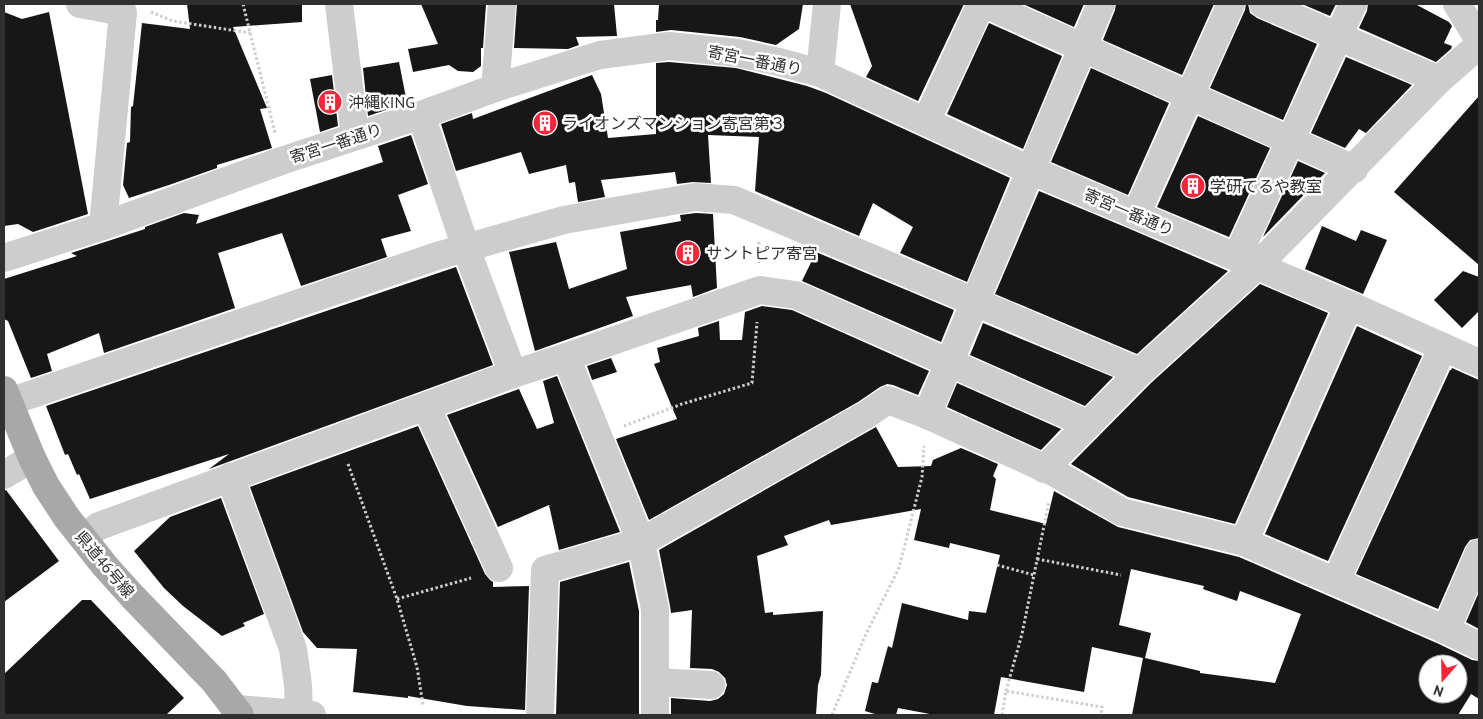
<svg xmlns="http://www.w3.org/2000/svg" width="1483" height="719" font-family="'PT Sans','Noto Sans JP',sans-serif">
<rect width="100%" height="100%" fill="#fff"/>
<g fill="#171717" fill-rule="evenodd">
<polygon points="187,4 302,4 302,22 233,27 267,108 260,109 272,148 217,165 217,168 169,185 129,198 123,185 127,143 130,142 131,107 133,106 142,23 190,29"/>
<polygon points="421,4 486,4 483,48 481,48 481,66 473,72 458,71 449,65 413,72 408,49 438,44"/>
<polygon points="517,4 614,4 617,36 576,37 579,45 568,49 514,48"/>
<polygon points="659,4 803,4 799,29 776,45 740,37 671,30 656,32 656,20 658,20"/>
<polygon points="850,4 964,4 918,101 866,77 872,66"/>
<polygon points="1023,4 1084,4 1074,27"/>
<polygon points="1116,4 1214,4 1182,75 1103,40 1115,10"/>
<polygon points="1246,4 1248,4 1250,13 1257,18 1317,44 1283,120 1210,88 1245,10"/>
<polygon points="1302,4 1336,4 1330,16"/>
<polygon points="1368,4 1415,4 1449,22 1452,26 1444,43 1452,46 1451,49 1436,62 1359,28 1367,11"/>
<polygon points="4,12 22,19 49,12 88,214 33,232 18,224 4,226"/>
<polygon points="989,23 1062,56 1023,149 947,114"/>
<polygon points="1346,57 1412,85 1366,133 1359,129 1345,148 1311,133"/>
<polygon points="399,62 407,103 368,116 363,68"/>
<polygon points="669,62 736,68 807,86 826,93 1010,178 967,282 900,253 913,227 873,203 859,236 755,191 759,137 708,135 711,183 693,182 677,184 675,172 601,180 605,197 578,202 575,182 569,183 566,165 529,174 521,152 456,171 441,124 472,113 473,119 592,75 601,94 608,138 656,134 656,63"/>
<polygon points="1091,68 1169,103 1128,195 1051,162"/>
<polygon points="332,75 338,126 320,132 310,79"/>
<polygon points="1479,96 1479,265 1394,192"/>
<polygon points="1198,116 1270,148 1229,237 1157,207"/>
<polygon points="411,135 428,184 398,195 411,231 381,239 387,257 301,286 282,233 218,253 235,308 104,353 99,333 47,354 52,371 31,378 8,321 4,319 4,279 77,256 71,253 145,229 145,227 184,213 199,215 196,224 383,162 378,146"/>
<polygon points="1298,161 1325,173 1263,237"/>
<polygon points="1039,191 1130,229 1228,271 1137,354 995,294"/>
<polygon points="696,213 713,214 717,288 693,297 691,285 626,297 633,316 535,351 509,252 556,242 569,289 627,269 620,232 681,221 680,215"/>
<polygon points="1322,226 1356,241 1361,230 1387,240 1363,294 1305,269"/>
<polygon points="816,252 954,310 941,342 802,281"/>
<polygon points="456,267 493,365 209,469 229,454 90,499 79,474 77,475 68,454 65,455 46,406"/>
<polygon points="1463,271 1479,277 1479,311 1462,328 1434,300"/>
<polygon points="1260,284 1328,313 1235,524 1128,497 1071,464 1151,383"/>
<polygon points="762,306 792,310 929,371 918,395 893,385 887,384 880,387 858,402 649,520 616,439 677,419 654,364 660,362 657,348 699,336 698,328 719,321 720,340 742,340 745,312"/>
<polygon points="983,323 1113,377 1085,406 970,355"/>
<polygon points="1357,326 1422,356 1328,561 1265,534"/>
<polygon points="611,358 617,372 592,380 587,366"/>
<polygon points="1452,368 1479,380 1479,538 1470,540 1465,547 1438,609 1356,574 1450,370 1451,370"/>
<polygon points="557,376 620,532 559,550 549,505 498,527 447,415 519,389 537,429 554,423 543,381"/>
<polygon points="957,383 1061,429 1041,450 947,407"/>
<polygon points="418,426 485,574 490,580 493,582 493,587 529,586 525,710 467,706 408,696 408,698 353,692 357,649 317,648 303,632 250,487"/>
<path d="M876 427 898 467 931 466 933 460 961 448 998 464 993 476 996 479 990 510 1046 524 1054 491 1118 527 1239 557 1439 644 1472 660 1479 661V699L1471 694 1458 715H1132L1143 658 1092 647 1084 692 1001 677 994 715H935L898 708 896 715H878L865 711 872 682 878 683 888 646 892 648 902 603 968 620 969 611 986 613 1000 555 950 543 949 548 914 540 921 509 831 525 829 520 784 536 788 545 757 556 765 613 773 612V615L823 611 821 675 818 685 816 715H671V698L710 701 718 699 724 694 727 685 725 678 719 672 712 669 690 668 692 610 671 613 670 606 659 550ZM1131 569 1204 586 1203 589 1237 601 1240 591 1301 614 1275 683 1200 673V671L1145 658 1151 633 1119 625ZM1428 664H1458V694H1428Z"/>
<polygon points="6,490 59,561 4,602 4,491"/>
<polygon points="221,498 264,614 243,623 245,626 222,636 183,606 164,588 134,551 170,517"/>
<polygon points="629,562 639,611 639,715 556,715 560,582"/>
<polygon points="1479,592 1479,629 1466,622"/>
<polygon points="82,600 91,600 184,698 166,715 4,715 4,674"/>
</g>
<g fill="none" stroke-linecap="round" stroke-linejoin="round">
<g stroke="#cdcdcd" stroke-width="3" stroke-dasharray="2.5 2.5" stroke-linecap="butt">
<polyline points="243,4 275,133"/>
<polyline points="151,12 173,21 250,33"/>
<polyline points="759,242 759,263"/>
<polyline points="624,426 682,404 752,383 757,322"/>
<polyline points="348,464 397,599 417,667 423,705"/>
<polyline points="1037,559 1121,575"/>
<polyline points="997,565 1034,575"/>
<polyline points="397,599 471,578"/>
<polyline points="1006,691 1022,634 1049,501"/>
<polyline points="832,715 865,636 899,568 922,477 924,446"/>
<polyline points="1002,715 1006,691 1102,707 1101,715"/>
</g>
<g stroke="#cdcdcd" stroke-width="28">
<polyline points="80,4 123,12 103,226"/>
<polyline points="339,4 355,136"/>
<polyline points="985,4 1354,169"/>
<polyline points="1263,4 1439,80"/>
<polyline points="1457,4 1479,40"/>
<polyline points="820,73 827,4"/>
<polyline points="495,88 502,4"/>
<polyline points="421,115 466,248 513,374"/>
<polyline points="926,122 981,4"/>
<polyline points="1136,215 1231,4"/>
<polyline points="1237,257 1353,4"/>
<polyline points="4,258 103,226 281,161 421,115 495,88 600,55 669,46 738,53 779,62 820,73 1030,170 1349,305 1479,363"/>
<polyline points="566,357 641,542 655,609 655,715"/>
<polyline points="9,402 437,256 564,220 695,197 734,200 1140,372"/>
<polyline points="426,406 499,568"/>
<polyline points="927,415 1101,4"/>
<polyline points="1044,469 1140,372 1257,266 1439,80 1479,45"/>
<polyline points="4,475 32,458"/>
<polyline points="230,477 293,649 298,685 299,714"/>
<polyline points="83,538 99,526 513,374 566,357 760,290 796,295 1088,424"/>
<polyline points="1244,542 1349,305"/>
<polyline points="1336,581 1443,347"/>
<polyline points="1446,630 1479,553"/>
<polyline points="655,682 711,685"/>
<polyline points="237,709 312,715"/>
<polyline points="540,715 545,570 641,542 866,415 888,400 927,415 1055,473 1122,512 1244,542 1446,630 1479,646"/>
</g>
<polyline stroke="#a8a8a8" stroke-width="28" points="4,390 32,458 46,486 67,518 105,566 132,596 214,681 240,715"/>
</g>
<defs>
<symbol id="building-disc" viewBox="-11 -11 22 22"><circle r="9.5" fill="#f5253a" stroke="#fff"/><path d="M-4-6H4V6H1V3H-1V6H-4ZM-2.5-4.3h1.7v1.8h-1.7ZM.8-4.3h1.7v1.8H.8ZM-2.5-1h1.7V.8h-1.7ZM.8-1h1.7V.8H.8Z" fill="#fff"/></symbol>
</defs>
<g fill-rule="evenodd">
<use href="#building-disc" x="316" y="88" width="28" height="28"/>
<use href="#building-disc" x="531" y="109" width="28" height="28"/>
<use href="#building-disc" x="1179" y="172" width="28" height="28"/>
<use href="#building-disc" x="674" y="239" width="28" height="28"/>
</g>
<g text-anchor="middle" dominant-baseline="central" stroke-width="5" stroke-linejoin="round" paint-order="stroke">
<g font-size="16" fill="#303030" stroke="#fff">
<text transform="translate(755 60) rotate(11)">寄宮一番通り</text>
<text transform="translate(336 143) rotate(-18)">寄宮一番通り</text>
<text transform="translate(1129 212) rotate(23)">寄宮一番通り</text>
<text transform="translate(105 564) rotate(50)">県道46号線</text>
</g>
<g font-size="16" fill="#303030" stroke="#fff" text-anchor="start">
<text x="348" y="102">沖縄KING</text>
<text x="562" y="123">ライオンズマンション寄宮第３</text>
<text x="1210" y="186">学研てるや教室</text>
<text x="706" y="253">サントピア寄宮</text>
</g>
</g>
<rect width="1483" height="719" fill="none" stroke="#303030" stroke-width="10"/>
<g transform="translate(1443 679) rotate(200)"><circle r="24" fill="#ffffff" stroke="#acacac"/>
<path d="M0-4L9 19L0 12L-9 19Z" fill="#f5253a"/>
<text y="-8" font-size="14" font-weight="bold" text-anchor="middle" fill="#303030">N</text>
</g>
</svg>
